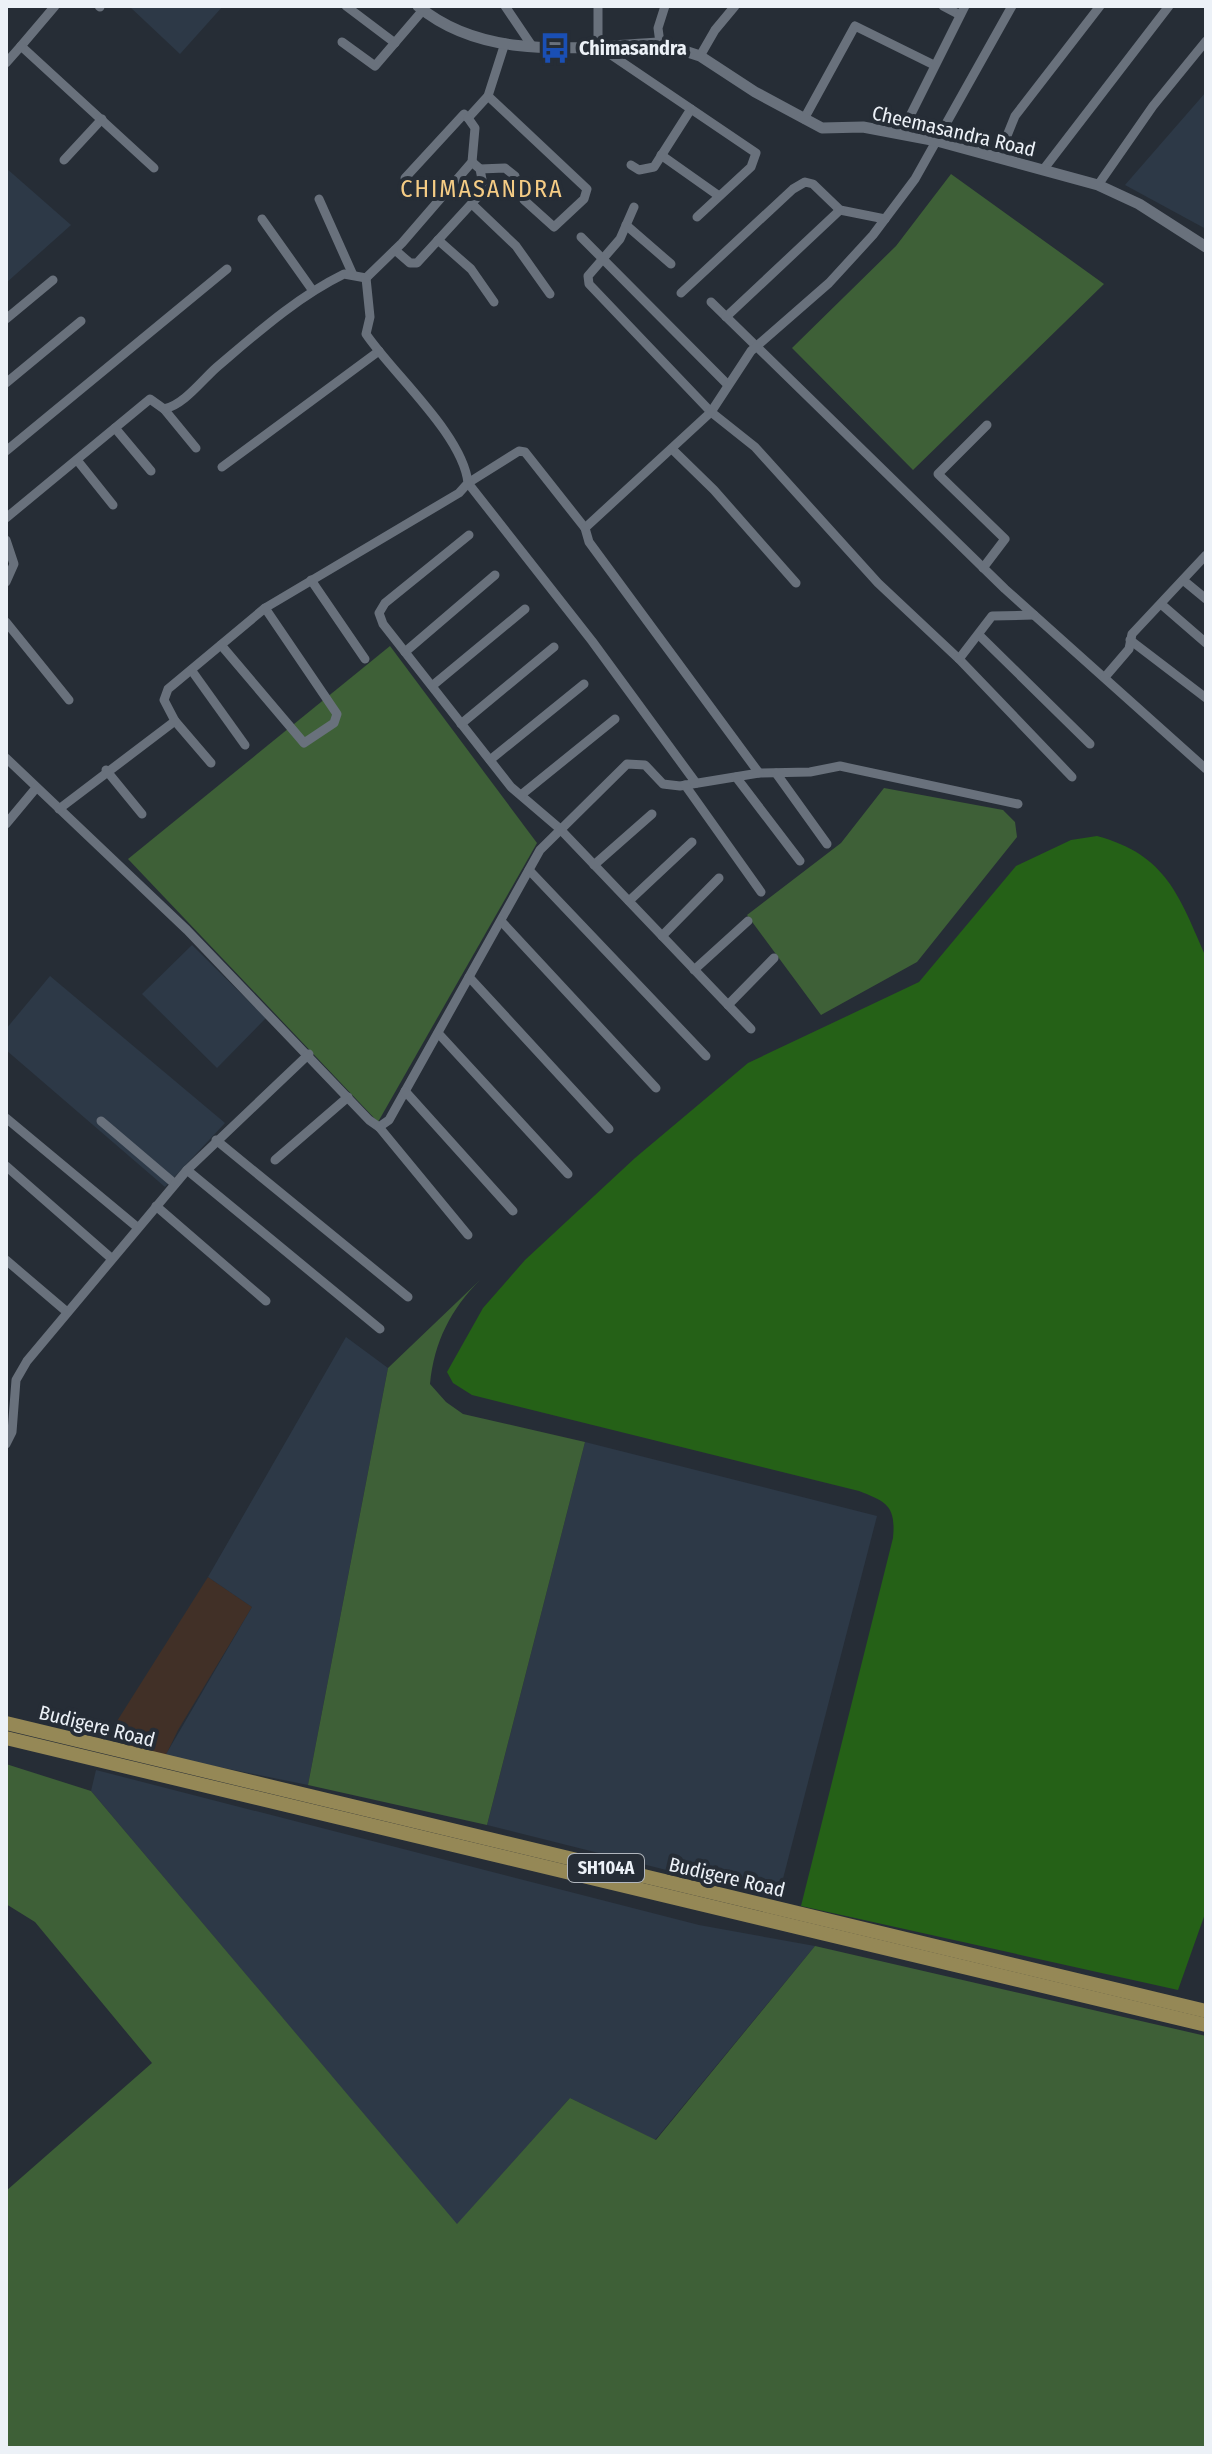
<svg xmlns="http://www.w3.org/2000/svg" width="1212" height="2454" font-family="'Fira Sans Condensed',sans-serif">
<rect width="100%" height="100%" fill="#262d36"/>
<polygon fill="#413027" points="208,1577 252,1607 178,1730 164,1759 107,1737"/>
<g fill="#2d3947">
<polygon points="129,6 223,6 180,54"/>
<polygon points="1206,92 1206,229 1125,185"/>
<polygon points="6,168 71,225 6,283"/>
<polygon points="192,945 266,1018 217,1068 142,994"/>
<polygon points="50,976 225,1123 165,1187 6,1050 6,1029"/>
<polygon points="346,1337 388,1368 308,1785 165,1756 252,1607 208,1577"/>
<polygon points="585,1442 877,1516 778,1898 487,1825"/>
<polygon points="96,1770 699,1925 815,1946 655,2140 570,2098 457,2225 91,1791"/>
</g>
<g fill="#3e6037">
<polygon points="951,174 1104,284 913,470 792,348 896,246"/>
<polygon points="390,646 537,843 378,1122 128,859"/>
<polygon points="884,788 1003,810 1015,822 1017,837 917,962 821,1015 747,915 841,843"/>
<path d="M480 1280C451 1309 434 1342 430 1384L446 1402 463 1414 585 1442 487 1825 308 1785 388 1368Z"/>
<polygon points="6,1764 91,1791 457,2224 570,2098 656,2140 815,1946 1206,2036 1206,2448 6,2448 6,2191 152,2063 35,1922 6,1904"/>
</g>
<path fill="#256117" d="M1097 836C1167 855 1179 896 1206 957V1911L1178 1990 801 1906 893 1538C896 1506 887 1502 859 1491L472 1395 453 1383 447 1372 483 1308 525 1260 635 1158 748 1063 919 982 1016 866 1071 840Z"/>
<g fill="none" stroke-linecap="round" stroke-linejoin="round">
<g stroke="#69717c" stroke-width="9">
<polyline points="55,6 21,46 154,168"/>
<polyline points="99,6 100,7"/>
<polyline points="346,6 395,43"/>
<polyline points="505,6 532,46"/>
<polyline points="598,6 598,46 756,153 751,167 697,217"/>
<polyline points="943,6 960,15"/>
<polyline points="342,42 375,66 423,10"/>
<polyline points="660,43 658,28 665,6"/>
<polyline points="700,56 715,30 735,6"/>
<polyline points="6,63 21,46"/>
<polyline points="488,96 587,189 584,199 554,227 524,200"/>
<polyline points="804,119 855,26 934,65"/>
<polyline points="901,134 965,6"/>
<polyline points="661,155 719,196"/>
<polyline points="998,158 1015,116 1100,6"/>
<polyline points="64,160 102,119"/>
<polyline points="631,165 639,170 654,167 691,109"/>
<polyline points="480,169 505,168 515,176"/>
<polyline points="1043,170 1169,6"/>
<polyline points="405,178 464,114 468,118 488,96 505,43"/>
<polyline points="1098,185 1153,106 1206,41"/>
<polyline points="319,199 353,275"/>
<polyline points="472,204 516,246 550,294"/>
<polyline points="634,207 620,239 588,276 589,284 711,412 755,447 878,583 959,659 1072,777"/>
<polyline points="262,219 313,291"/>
<polyline points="626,225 671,264"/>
<polyline points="581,237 728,385"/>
<polyline points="438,240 471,269 494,302"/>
<polyline points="395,250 410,263 417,263 484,190 480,169 472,162"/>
<polyline points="366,278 402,243 472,162 475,128 468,118"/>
<polyline points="681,293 793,189 805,182 813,184 840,210 885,219"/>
<polyline points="711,302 1005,589 1206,769"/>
<polyline points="726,317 840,210"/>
<polyline points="6,319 53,280"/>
<polyline points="6,383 81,321"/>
<polyline points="164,409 196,448"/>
<polyline points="115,428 151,471"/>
<polyline points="672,449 714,490 796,583"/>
<polyline points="6,451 227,269"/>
<polyline points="77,460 113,505"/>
<polyline points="222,467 379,351"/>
<path d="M6 518 150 399 164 409C184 405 202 380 217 367 257 333 297 297 344 274L366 278"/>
<polyline points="585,528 525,452 519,451 468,483 592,641 696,783"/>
<polyline points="469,535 385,603 379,613 383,624 511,787 559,828 751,1029"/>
<polyline points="6,540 14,564 6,582"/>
<polyline points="983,568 1005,539 938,474 987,425"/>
<polyline points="311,580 365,659"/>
<polyline points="1183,580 1206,599"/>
<polyline points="1161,604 1206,643"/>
<polyline points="6,622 69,700"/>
<polyline points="980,636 1090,744"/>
<polyline points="1130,640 1206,698"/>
<polyline points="221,645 304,743 334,723 337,714 265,608"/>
<polyline points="405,652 495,575"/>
<polyline points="959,659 992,616 1034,615"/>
<polyline points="192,671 245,745"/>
<polyline points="1105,677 1129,649 1132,634 1206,555"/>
<polyline points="432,686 525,609"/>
<polyline points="175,721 211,763"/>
<polyline points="461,724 554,647"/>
<polyline points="6,758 187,930 369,1120 379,1127 389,1120 540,850 627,764 645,765 663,784 680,786 759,773 810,772 840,766 1018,804"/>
<polyline points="490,760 584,684"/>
<polyline points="106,770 142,814"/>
<polyline points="759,773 589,542 585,528 711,412 751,351 829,283 873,235 915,179 1012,6"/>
<polyline points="776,773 827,844"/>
<polyline points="736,777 800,861"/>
<polyline points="685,785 761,892"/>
<polyline points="521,795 615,719"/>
<path d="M59 809 175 721 164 700 168 689 265 608 459 493 468 483C463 435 393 374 366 334L370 317 366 278"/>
<polyline points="6,824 36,788"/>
<polyline points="594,865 652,814"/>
<polyline points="529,870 706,1056"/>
<polyline points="629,901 692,842"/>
<polyline points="501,921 656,1088"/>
<polyline points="662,936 719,878"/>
<polyline points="694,970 748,921"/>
<polyline points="469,977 609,1129"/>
<polyline points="728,1005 774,958"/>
<polyline points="438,1033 568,1174"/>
<polyline points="405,1091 513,1211"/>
<polyline points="6,1118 137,1227"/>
<polyline points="101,1121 175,1184"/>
<polyline points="379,1127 468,1235"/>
<polyline points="216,1140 408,1297"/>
<polyline points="275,1160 348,1097"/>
<polyline points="6,1166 111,1258"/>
<polyline points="187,1170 380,1329"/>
<polyline points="156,1206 266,1301"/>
<polyline points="6,1260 67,1312"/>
<polyline points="6,1444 12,1432 16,1380 27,1361 187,1170 309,1054"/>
</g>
<path stroke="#69717c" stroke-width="11" d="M418 6C485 62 579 47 660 43L700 56 755 92 822 128 863 127 937 141 1098 185 1139 204 1206 247"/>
<g stroke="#958856" stroke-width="14">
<polyline points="6,1723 1206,2011"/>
<polyline points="6,1738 1206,2025"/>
</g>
</g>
<defs>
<symbol id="bus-bare" viewBox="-9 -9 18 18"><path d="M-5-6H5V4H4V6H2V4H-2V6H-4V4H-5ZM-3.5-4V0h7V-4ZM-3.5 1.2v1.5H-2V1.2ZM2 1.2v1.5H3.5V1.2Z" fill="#1a4fb4" stroke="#262d36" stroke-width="2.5" paint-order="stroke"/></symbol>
</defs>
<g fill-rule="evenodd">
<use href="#bus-bare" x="533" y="26" width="44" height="44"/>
</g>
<g text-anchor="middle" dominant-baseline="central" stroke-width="8" stroke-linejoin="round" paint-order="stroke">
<rect fill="#262d36" stroke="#b1b6bd" stroke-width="2" x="568" y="1854" width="76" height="28" rx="6"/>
<g font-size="18" font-weight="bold" fill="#ecf1f7">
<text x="606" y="1868">SH104A</text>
</g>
<g font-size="20" font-weight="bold" fill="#ecf1f7" stroke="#262d36" text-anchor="start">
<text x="579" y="48">Chimasandra</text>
</g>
<g font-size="20" fill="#ecf1f7" stroke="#262d36">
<text transform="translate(954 131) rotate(13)">Cheemasandra Road</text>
<text transform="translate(97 1726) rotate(14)">Budigere Road</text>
<text transform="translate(727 1877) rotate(13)">Budigere Road</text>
</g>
<g font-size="24" letter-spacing="2" fill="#f5cc85" stroke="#262d36">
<text x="482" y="189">CHIMASANDRA</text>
</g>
</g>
<rect width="1212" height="2454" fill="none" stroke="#ecf1f7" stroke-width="16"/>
</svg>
